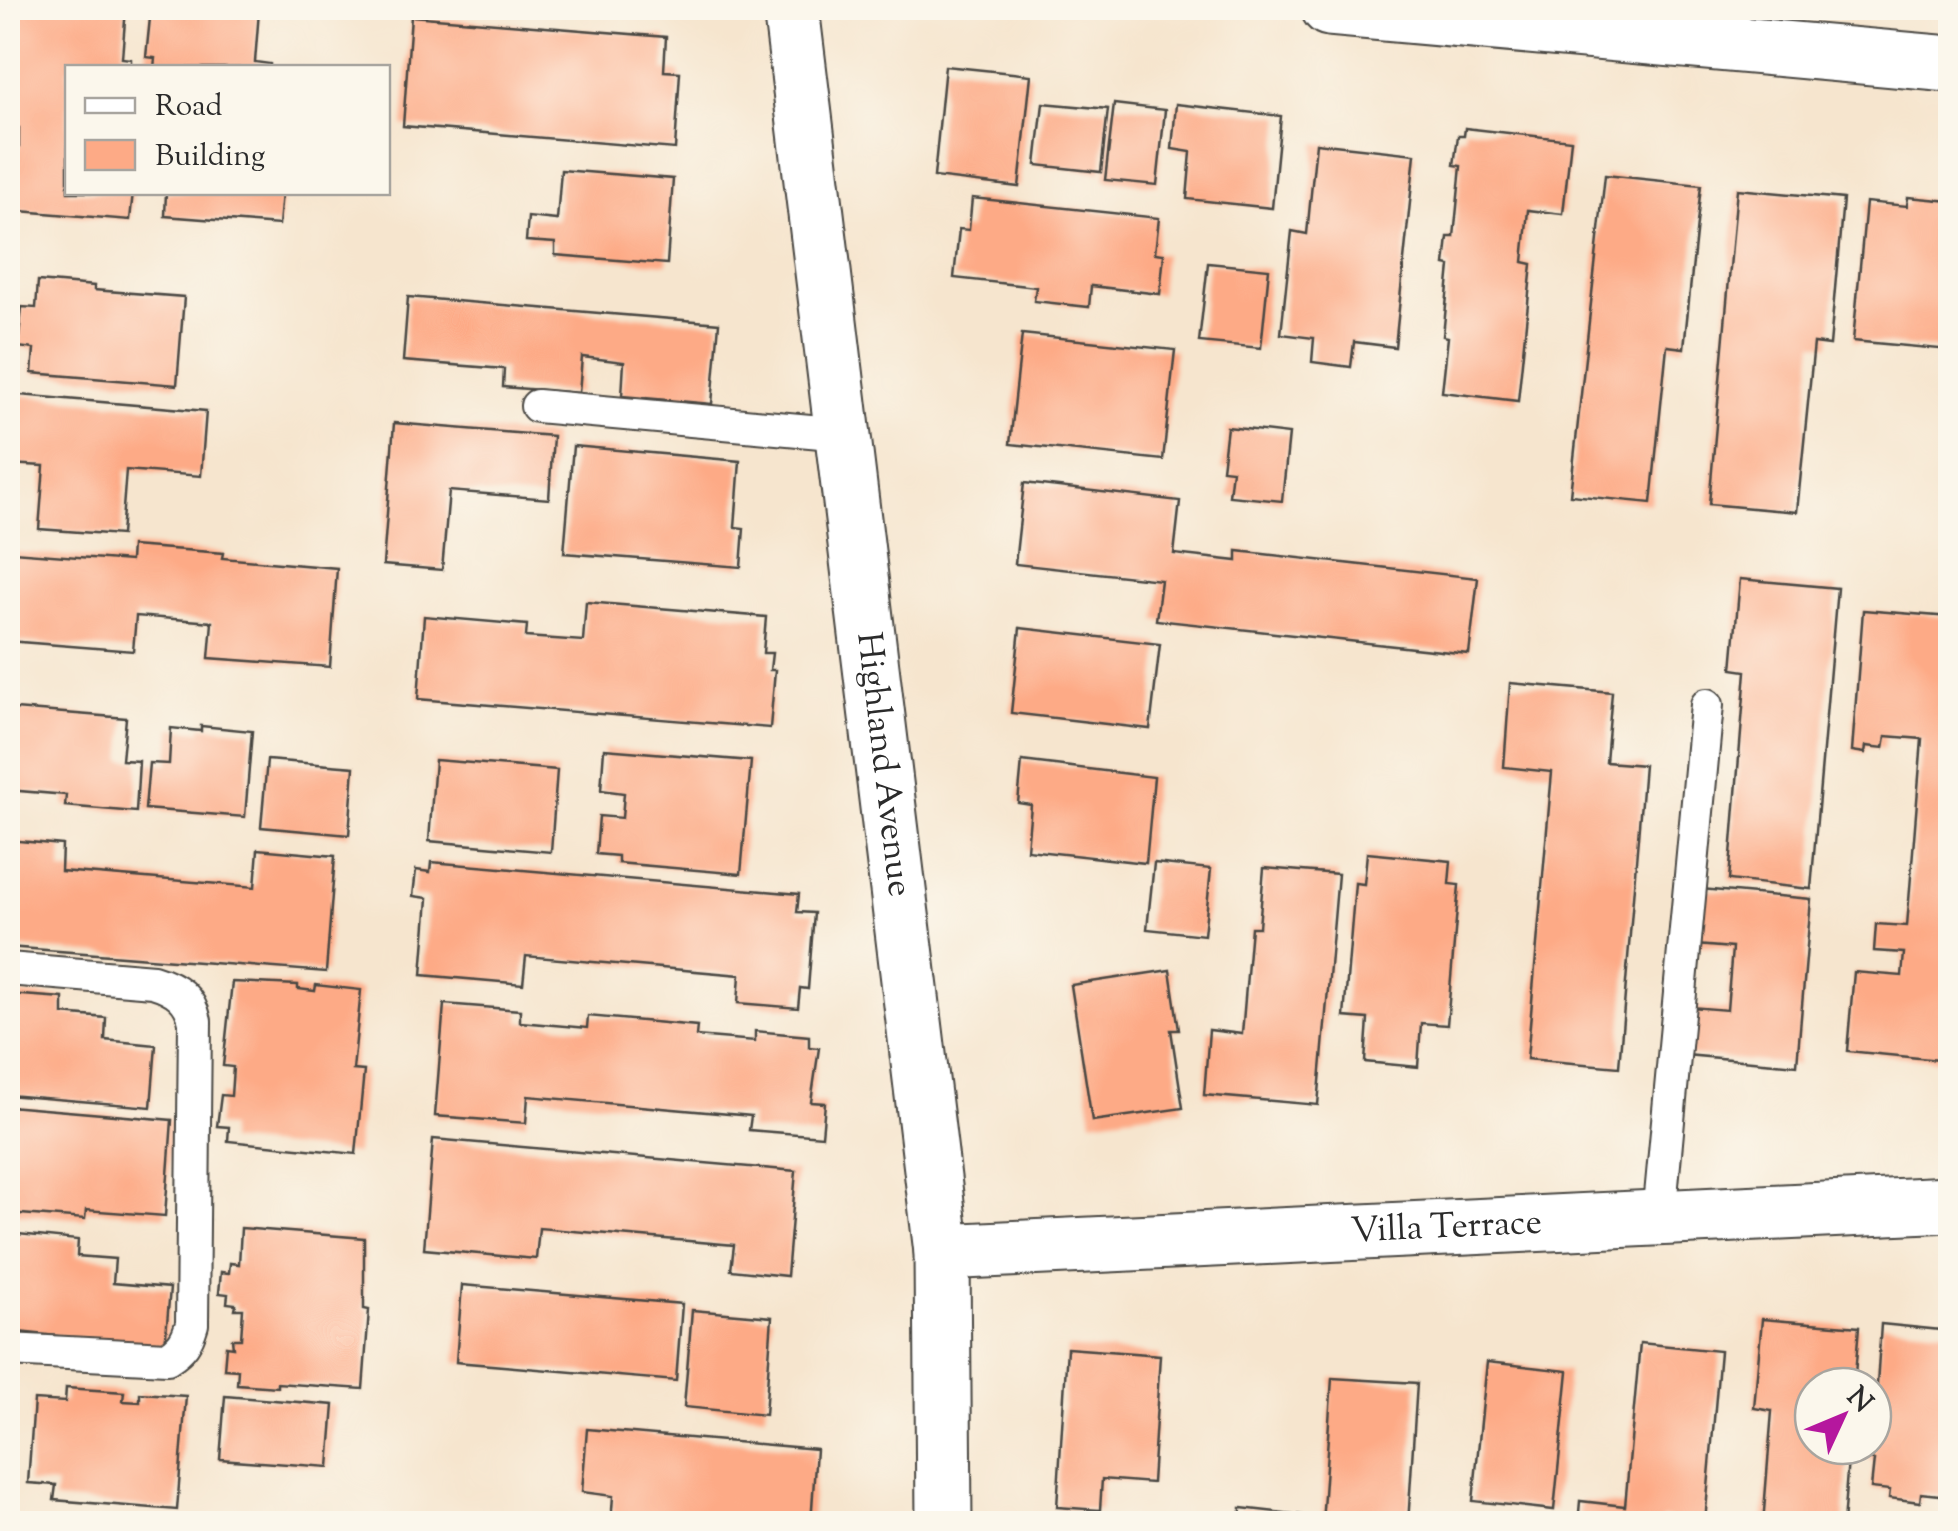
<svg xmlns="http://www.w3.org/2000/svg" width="1958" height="1531" font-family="'Sorts Mill Goudy',serif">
<rect width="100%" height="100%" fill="#fbf7ec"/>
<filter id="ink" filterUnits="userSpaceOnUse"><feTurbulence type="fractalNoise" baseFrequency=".01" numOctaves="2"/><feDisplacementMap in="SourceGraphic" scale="20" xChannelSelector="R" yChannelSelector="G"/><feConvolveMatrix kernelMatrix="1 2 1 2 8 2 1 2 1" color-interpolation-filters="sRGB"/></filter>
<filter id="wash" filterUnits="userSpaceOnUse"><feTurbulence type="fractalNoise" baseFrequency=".0048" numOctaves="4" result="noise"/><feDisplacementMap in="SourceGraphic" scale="40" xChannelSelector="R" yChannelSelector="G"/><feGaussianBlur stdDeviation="2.25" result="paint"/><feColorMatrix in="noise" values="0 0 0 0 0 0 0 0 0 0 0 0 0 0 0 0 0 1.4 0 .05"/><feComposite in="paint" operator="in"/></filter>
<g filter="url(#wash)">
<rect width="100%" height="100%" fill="#f6e5ce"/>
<g id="blocks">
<g fill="#fdaa86">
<polygon points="8,8 126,8 122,58 131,59 131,68 68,68 68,192 133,192 130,220 8,210 8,146 19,147 19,128 8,127 14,35 8,34"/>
<polygon points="151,8 259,11 255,62 270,64 270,68 154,68 155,58 146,57"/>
<polygon points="411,16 666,37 664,71 680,72 675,149 403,126"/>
<polygon points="945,66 1031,75 1019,187 934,177"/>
<polygon points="1043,103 1108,109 1101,172 1036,165"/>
<polygon points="1114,104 1165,110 1157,185 1105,180"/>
<polygon points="1176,104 1281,116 1272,208 1187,199 1191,152 1172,149"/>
<polygon points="1465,128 1571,140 1563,214 1528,210 1523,262 1532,264 1518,401 1442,392 1448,337 1443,336 1450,266 1445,265 1448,237 1454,237 1461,166 1454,165 1458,136 1464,136"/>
<polygon points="1316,143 1415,154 1395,347 1354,342 1351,367 1312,362 1314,338 1281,334 1292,231 1307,234"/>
<polygon points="561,170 673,179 667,264 555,255 555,243 526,241 528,217 557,220"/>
<polygon points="1605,175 1701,185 1684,348 1667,346 1651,503 1570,495"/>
<polygon points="1737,189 1843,199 1830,345 1814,343 1797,512 1709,504"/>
<polygon points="166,192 282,192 279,225 165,216"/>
<polygon points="1908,197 1950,201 1950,350 1853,341 1866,202 1907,206"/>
<polygon points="972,198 1159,218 1155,253 1164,254 1160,294 1091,286 1089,307 1034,301 1036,287 954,278 959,229 969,230"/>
<polygon points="1208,263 1269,269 1261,348 1199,342"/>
<polygon points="38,281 94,286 94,290 184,297 177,385 32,373 34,349 18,347 22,307 36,308"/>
<polygon points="408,297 719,323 712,404 622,396 624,362 582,357 579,393 503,387 504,369 403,361"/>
<polygon points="1022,334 1175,350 1163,460 1010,444"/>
<polygon points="8,394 206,411 201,476 126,470 121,535 39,529 44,466 8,464"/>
<polygon points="394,423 553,436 549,499 449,491 442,570 383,565"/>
<polygon points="1227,427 1289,434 1282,501 1229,496 1232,470 1222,469"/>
<polygon points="573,446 740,461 735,527 744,528 741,567 564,553"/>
<polygon points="1024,483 1180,501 1174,554 1237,561 1237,551 1478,578 1469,654 1156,620 1161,580 1015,564"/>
<polygon points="131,546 223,553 222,558 337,568 330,667 209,658 212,622 136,616 133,651 8,641 8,576 11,576 13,552 130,561"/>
<polygon points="1740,579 1837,588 1811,889 1729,880 1746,671 1732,669"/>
<polygon points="586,602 766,617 763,653 772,653 770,670 775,670 770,728 418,699 424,616 527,625 526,637 583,641"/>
<polygon points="1863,610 1950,617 1950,1061 1847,1051 1854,972 1902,976 1904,953 1874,951 1876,924 1907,926 1922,739 1886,736 1884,748 1866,746 1865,753 1852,751"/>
<polygon points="1020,628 1160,644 1150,729 1011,713"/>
<polygon points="1510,683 1612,692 1606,762 1644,765 1619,1067 1527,1059 1552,772 1504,767"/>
<polygon points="15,709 126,718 122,760 139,761 136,812 65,806 66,795 8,790 8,727 13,728"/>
<polygon points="201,726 252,731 245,817 145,809 149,763 169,764 171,728 201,731"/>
<polygon points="604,749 751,761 741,874 618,863 618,856 596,854 599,816 622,818 624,793 601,790"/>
<polygon points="267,760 354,767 349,835 261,827"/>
<polygon points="435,760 557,770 551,852 429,841"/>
<polygon points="1022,761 1154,777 1146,863 1027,850 1031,805 1018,803"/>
<polygon points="8,840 62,845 61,871 255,887 258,849 335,856 326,972 8,947"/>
<polygon points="1367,853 1451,861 1449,884 1459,885 1447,1025 1421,1023 1418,1067 1365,1062 1368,1019 1344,1017 1355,883 1364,884"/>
<polygon points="431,862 799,894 797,912 814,913 808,989 800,988 798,1008 738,1003 740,975 526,956 523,984 422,975 428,898 413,896 416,870 430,872"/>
<polygon points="1154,863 1211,869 1204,935 1147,929"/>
<polygon points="1264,868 1338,874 1318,1105 1204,1095 1209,1030 1242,1034 1251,927 1259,927"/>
<polygon points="1701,889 1811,899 1797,1065 1686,1055 1691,1007 1727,1010 1732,948 1696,945"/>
<polygon points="1170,970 1179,1030 1171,1030 1183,1108 1092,1121 1071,985"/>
<polygon points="232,982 298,985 298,989 315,991 316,985 361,990 353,1070 364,1071 356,1154 228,1141 229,1127 217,1126 221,1095 231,1096 233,1067 223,1066"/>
<polygon points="8,994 63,998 63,1014 106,1018 105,1040 156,1045 151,1107 8,1095"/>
<polygon points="444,1004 520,1010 520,1022 587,1028 588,1016 697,1026 696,1036 755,1041 755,1031 809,1036 809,1047 819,1048 811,1102 825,1103 822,1136 749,1130 751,1116 528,1096 526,1123 435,1116"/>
<polygon points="8,1106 172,1120 165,1216 86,1210 85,1219 8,1213 11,1159 8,1159"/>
<polygon points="433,1139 796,1171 787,1276 731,1270 734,1245 539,1228 536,1259 424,1249"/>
<polygon points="241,1228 364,1238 364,1309 369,1310 363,1389 277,1383 277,1387 237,1384 238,1370 224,1369 226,1346 233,1347 232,1339 241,1339 243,1309 235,1309 236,1304 227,1303 228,1294 219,1293 221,1272 229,1273 230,1263 239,1264"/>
<polygon points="8,1233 78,1240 77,1256 115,1259 113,1283 170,1288 165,1347 8,1331 10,1285 8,1285"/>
<polygon points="462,1285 682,1304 676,1381 456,1362"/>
<polygon points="692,1310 772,1317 765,1415 684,1407"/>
<polygon points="1762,1319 1859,1327 1854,1386 1813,1386 1813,1446 1849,1446 1843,1524 1763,1524 1772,1411 1754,1408"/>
<polygon points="1881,1324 1950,1331 1950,1496 1921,1493 1920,1502 1889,1498 1890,1490 1871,1488 1874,1460 1869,1459 1870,1446 1873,1446"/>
<polygon points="1640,1343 1720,1351 1705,1522 1662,1518 1661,1524 1578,1524 1580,1501 1625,1506"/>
<polygon points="1067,1348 1160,1355 1152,1483 1102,1479 1100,1510 1057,1507"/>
<polygon points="1487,1362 1568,1371 1554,1510 1473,1501"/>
<polygon points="1332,1378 1417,1383 1408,1524 1322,1524"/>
<polygon points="66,1388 124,1392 123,1401 140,1402 140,1393 186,1396 177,1510 54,1500 56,1485 28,1483 34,1400 65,1402"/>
<polygon points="225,1396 334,1405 329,1467 220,1459"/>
<polygon points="587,1429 816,1449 811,1524 611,1524 613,1496 582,1492"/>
<polygon points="1241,1508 1302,1515 1301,1524 1240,1524"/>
</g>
</g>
</g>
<g filter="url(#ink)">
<use href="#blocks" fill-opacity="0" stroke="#494743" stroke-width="2.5"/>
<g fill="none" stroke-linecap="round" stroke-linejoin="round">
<defs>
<g id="service">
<polyline points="537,406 843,434"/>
<path d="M8 969 153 981C176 988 190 998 195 1021L192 1324C187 1341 182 1349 167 1358L8 1350"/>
<polyline points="1659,1217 1707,705"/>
</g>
<g id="minor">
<path id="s1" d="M791 8 942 1252 944 1524"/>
<polyline points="1329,8 1950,64"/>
<path id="s2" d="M942 1252 1950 1204"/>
</g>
</defs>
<use href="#service" stroke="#494743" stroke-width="36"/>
<use href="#minor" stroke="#494743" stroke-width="59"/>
<use href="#service" stroke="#fff" stroke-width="32"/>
<use href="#minor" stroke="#fff" stroke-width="55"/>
</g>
</g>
<g text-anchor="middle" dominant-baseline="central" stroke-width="9" stroke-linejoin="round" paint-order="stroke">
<g font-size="35" fill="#2b2b2b" stroke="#fbf7ec">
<text stroke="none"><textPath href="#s1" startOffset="762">Highland Avenue</textPath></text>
<text stroke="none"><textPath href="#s2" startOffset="505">Villa Terrace</textPath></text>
</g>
</g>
<rect width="1958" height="1531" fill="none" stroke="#fbf7ec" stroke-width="40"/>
<rect x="65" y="65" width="325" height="130" fill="#fbf7ec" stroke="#a8a59f" stroke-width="2.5"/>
<rect x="85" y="98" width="50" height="15" fill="#ffffff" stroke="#a8a59f" stroke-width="2.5"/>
<text x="155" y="115" font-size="30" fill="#2b2b2b">Road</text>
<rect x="85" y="140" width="50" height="30" fill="#fdaa86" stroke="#a8a59f" stroke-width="2.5"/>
<text x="155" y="165" font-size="30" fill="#2b2b2b">Building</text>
<g transform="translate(1843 1416) rotate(46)"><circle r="48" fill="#fbf7ec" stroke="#a8a59f" stroke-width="2.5"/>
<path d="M0-8L18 38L0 25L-18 38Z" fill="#b5179e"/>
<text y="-15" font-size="28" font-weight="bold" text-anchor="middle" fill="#2b2b2b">N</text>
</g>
</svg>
